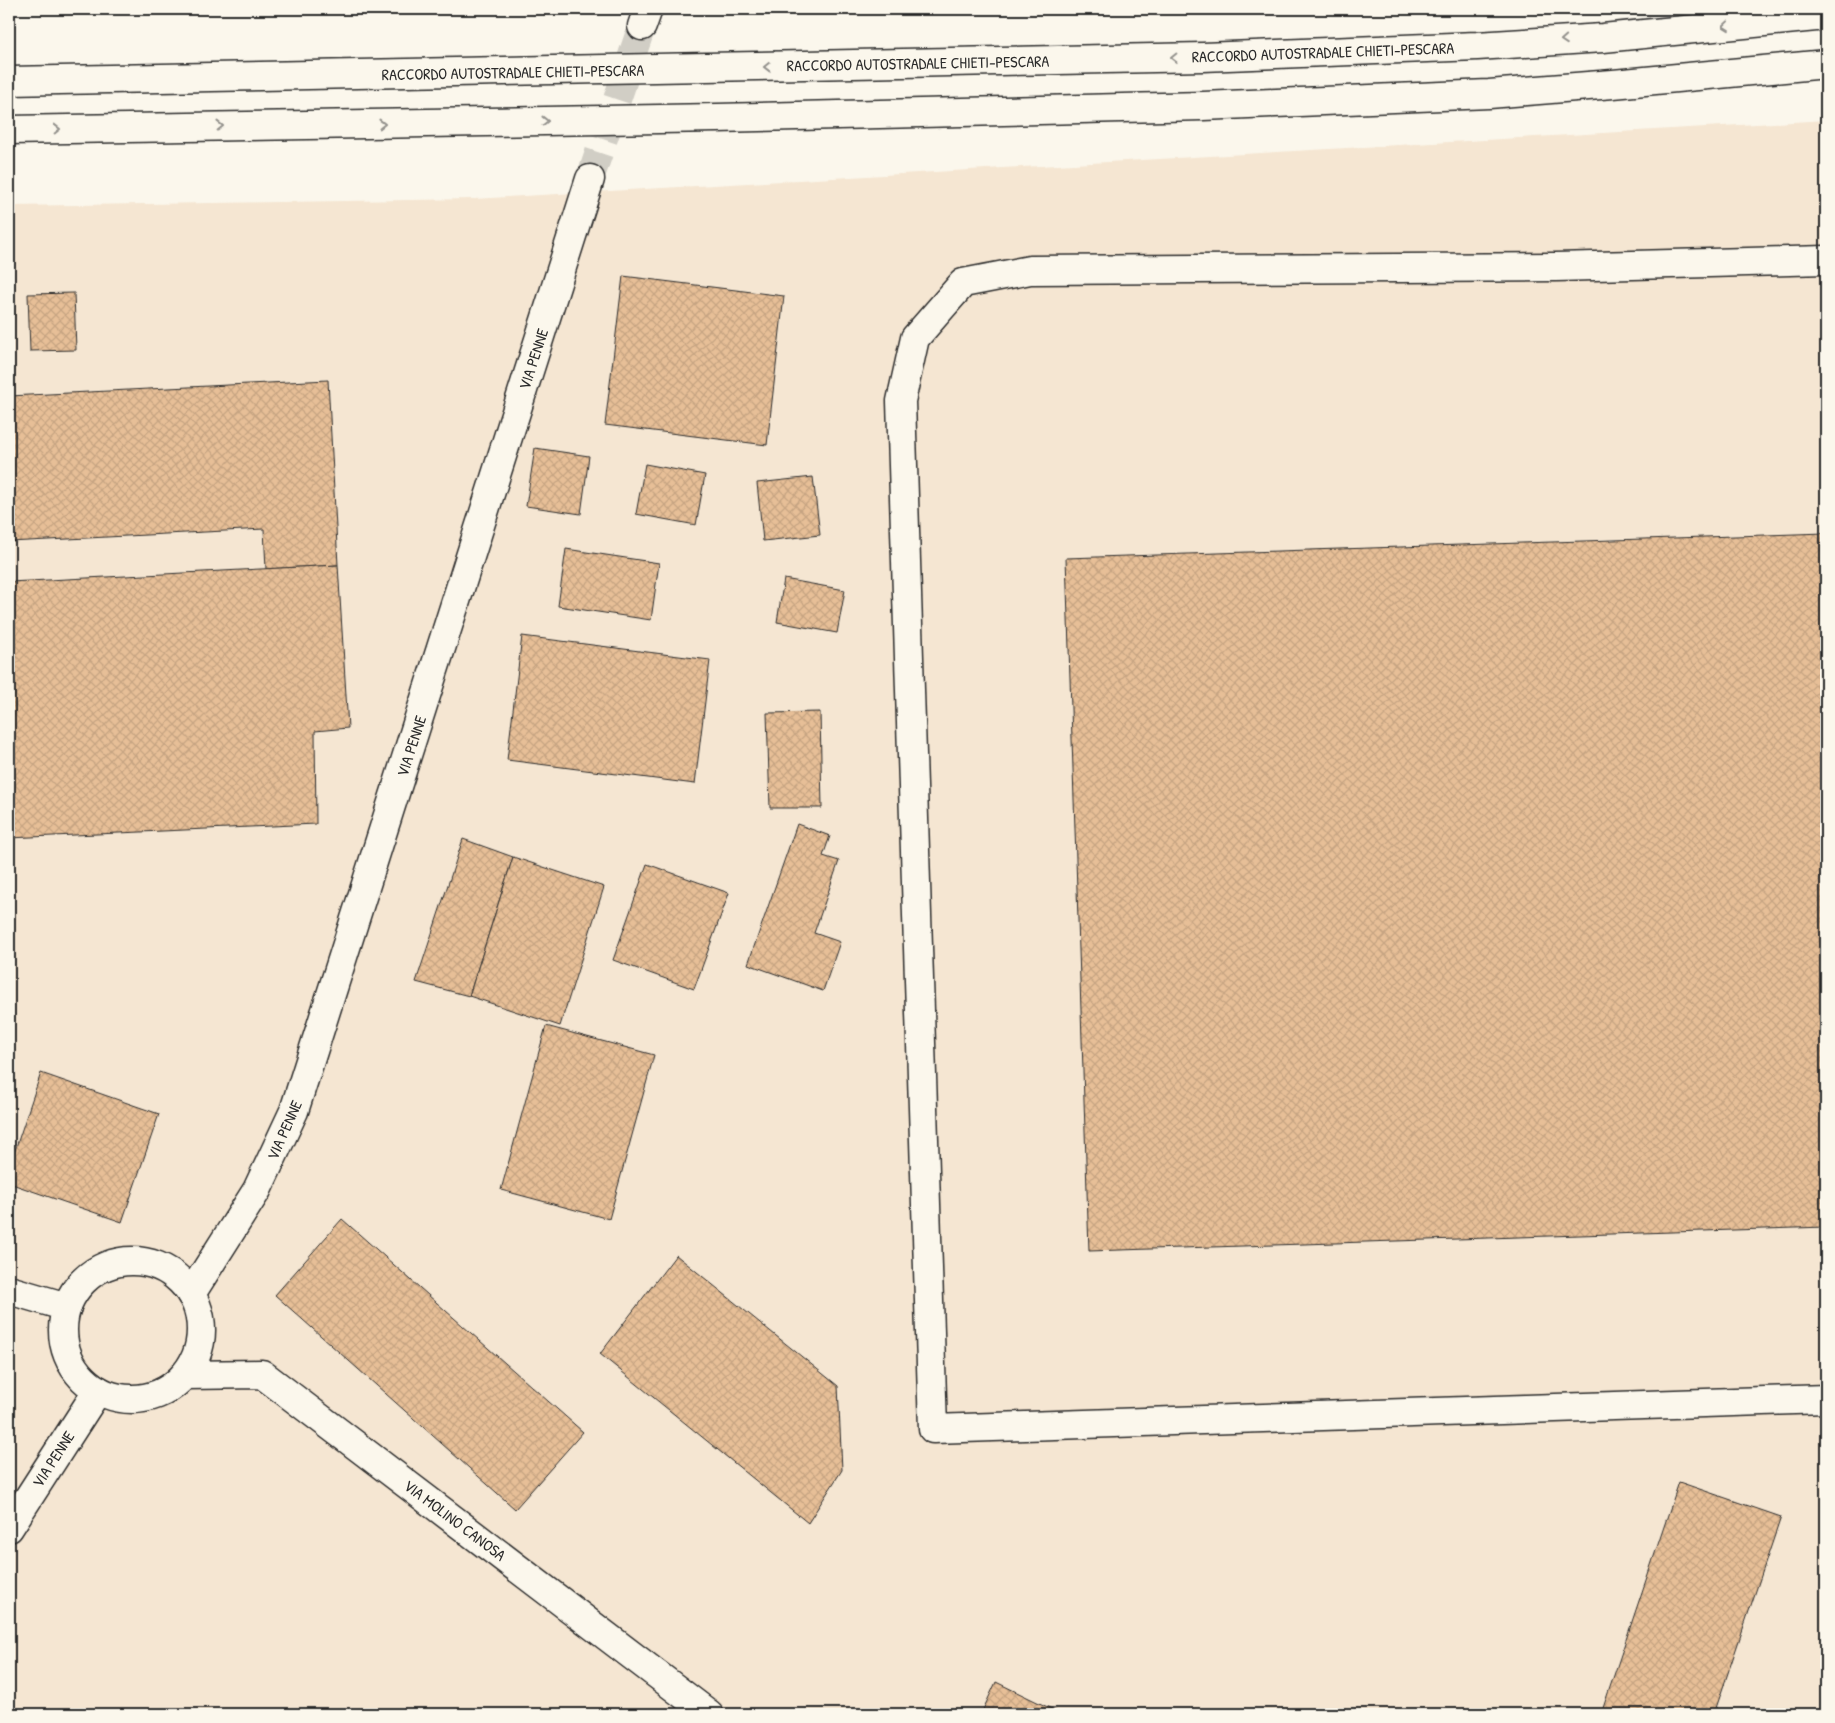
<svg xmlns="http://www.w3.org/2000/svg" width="1835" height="1723" font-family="'Patrick Hand',sans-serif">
<defs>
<pattern id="building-cross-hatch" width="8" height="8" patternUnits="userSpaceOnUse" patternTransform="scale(1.25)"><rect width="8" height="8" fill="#e7bf97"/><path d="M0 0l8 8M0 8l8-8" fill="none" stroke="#c6a482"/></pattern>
</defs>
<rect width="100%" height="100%" fill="#fbf7ec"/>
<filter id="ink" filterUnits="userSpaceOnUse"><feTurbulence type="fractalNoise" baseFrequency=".02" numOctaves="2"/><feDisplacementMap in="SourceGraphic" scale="10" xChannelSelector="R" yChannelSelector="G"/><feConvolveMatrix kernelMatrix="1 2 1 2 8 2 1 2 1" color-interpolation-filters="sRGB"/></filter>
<g filter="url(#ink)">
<polygon fill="#f5e6d2" points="1826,120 1826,1714 9,1714 9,206 474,199"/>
<g fill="url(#building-cross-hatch)" stroke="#2b2b2b">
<polygon points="623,276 784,296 767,445 605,425"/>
<polygon points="74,293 76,350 30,351 28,294"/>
<polygon points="328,380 338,565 266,569 264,529 9,542 9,396"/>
<polygon points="535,448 589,456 581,514 526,506"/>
<polygon points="645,464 705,475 696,525 636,514"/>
<polygon points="813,477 820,535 763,541 757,483"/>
<polygon points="1826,533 1826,1227 1089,1251 1066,558"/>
<polygon points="566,549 659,563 651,620 558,606"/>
<polygon points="338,565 348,728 315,731 316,824 9,838 9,582"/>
<polygon points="784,579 845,590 837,633 777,622"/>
<polygon points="522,636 710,660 695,784 507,760"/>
<polygon points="820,712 822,808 770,808 767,713"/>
<polygon points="797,824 830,836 823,856 839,861 814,933 840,942 823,991 748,964"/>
<polygon points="463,839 513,857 469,996 416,982"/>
<polygon points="513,857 604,887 560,1026 469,996"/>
<polygon points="647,864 729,893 694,989 613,960"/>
<polygon points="546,1026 654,1055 609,1219 501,1190"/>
<polygon points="41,1073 159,1114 122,1222 9,1183 9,1168"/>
<polygon points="342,1219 583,1432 515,1509 275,1295"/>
<polygon points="676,1255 838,1386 842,1470 808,1523 600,1354"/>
<polygon points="1679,1482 1781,1517 1714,1714 1601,1714"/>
<polygon points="996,1682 1062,1714 981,1714"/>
</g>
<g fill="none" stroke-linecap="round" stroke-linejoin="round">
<polyline stroke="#d1cec5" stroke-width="28" stroke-dasharray="28 14" stroke-linecap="butt" points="590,179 642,26"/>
<defs>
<g id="minor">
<polyline points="642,26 648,9"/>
<polyline points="1826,260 1556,267 1030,270 963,283 915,338 901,401 933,1429 1826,1399"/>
<circle cx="132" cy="1330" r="69"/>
<polyline points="9,1290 67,1307"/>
<polyline points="191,1294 257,1190 294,1111 590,179"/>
<polyline points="185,1375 262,1374 709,1714"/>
<polyline points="9,1528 98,1390"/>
</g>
<g id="highway">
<polyline points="9,81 1203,57 1477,46 1603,38 1826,16"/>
<polyline points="9,130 717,118 1203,106 1489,94 1613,84 1826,64"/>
</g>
</defs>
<use href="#minor" stroke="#2b2b2b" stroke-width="31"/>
<use href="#highway" stroke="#2b2b2b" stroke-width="31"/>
<use href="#minor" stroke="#fbf7ec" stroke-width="28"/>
<use href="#highway" stroke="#fbf7ec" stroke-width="28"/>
</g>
<defs><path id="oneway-chevron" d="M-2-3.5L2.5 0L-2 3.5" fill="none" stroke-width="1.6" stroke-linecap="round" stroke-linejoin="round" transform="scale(1.25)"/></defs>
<g stroke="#93918c">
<use href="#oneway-chevron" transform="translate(1726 26) rotate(174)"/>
<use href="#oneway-chevron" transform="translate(1564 40) rotate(176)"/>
<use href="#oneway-chevron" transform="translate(1174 58) rotate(179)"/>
<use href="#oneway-chevron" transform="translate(767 67) rotate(179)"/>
<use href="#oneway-chevron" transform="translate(545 121) rotate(-1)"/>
<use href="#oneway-chevron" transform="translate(382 124) rotate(-1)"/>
<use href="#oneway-chevron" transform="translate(220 126) rotate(-1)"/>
<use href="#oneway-chevron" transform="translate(57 129) rotate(-1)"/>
</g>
</g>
<g text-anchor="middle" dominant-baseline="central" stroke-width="4" stroke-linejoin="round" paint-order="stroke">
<g font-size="16" fill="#2b2b2b" stroke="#fbf7ec">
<text transform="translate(1323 52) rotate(-2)">RACCORDO AUTOSTRADALE CHIETI-PESCARA</text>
<text transform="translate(918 63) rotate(-1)">RACCORDO AUTOSTRADALE CHIETI-PESCARA</text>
<text transform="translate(513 72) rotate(-1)">RACCORDO AUTOSTRADALE CHIETI-PESCARA</text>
<text transform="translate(533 359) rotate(-72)">VIA PENNE</text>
<text transform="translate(411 746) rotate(-72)">VIA PENNE</text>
<text transform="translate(284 1130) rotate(-66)">VIA PENNE</text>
<text transform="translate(53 1459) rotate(-57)">VIA PENNE</text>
<text transform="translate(455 1520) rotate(37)">VIA MOLINO CANOSA</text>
</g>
</g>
<rect width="1835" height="1723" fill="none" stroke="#fbf7ec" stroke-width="30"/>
<rect x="15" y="15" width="1805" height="1693" fill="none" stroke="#2b2b2b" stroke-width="2" filter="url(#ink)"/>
</svg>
